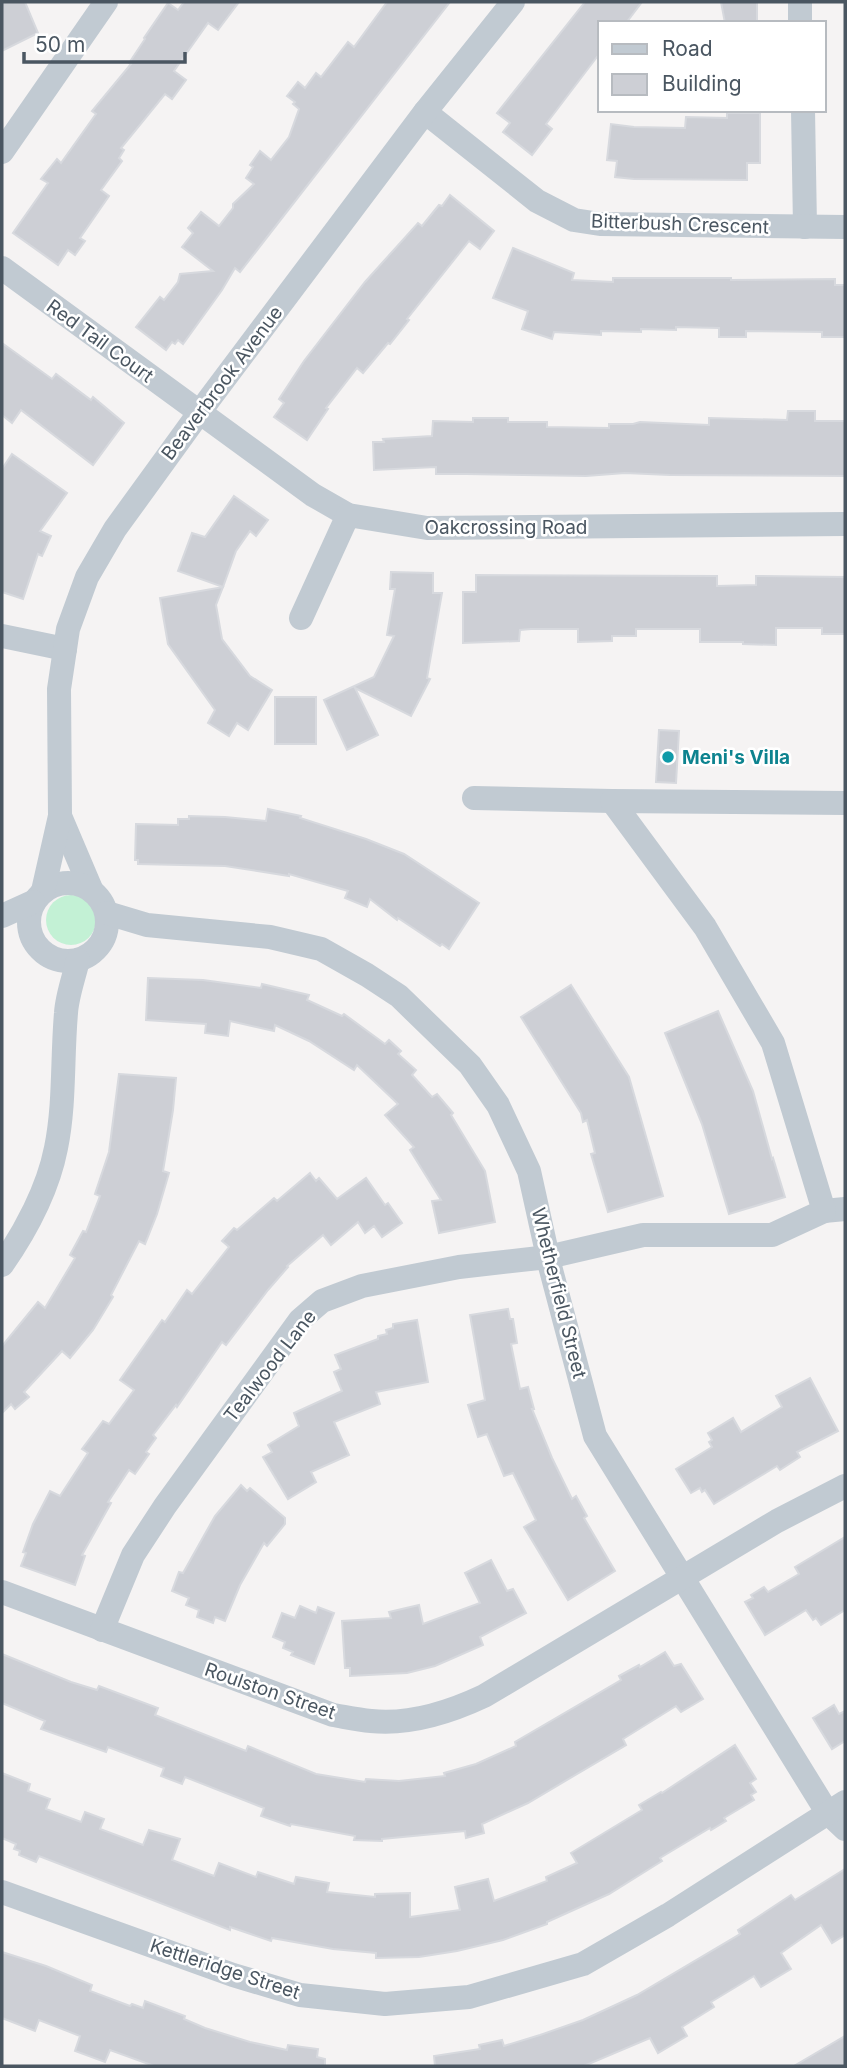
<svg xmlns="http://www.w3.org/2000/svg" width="847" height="2068" font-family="Inter,sans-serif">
<rect width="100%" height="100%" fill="#f5f3f3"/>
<circle fill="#c3f1d5" cx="71" cy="920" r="25"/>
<g fill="#cdcfd5" stroke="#d7d9de" stroke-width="2">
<polygon points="2,2 25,2 38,33 2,51"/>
<polygon points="184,2 239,2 218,30 208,23 174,71 186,80 172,99 165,94 121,148 124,150 119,158 122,161 101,190 109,196 80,238 85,241 75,255 68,250 58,265 13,233 48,183 41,179 57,159 61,163 96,114 92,111 131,64 129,63 145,39 144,38 168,3 178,10"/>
<polygon points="387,2 450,2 240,272 235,268 222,290 183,344 178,340 175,344 172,342 166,350 136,327 160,297 164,300 178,282 180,274 213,271 182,247 193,233 188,228 201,212 219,226 233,208 233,204 254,184 246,178 253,167 250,165 260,151 271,160 289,137 299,109 293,104 295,102 287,96 298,82 305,88 316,73 321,77 348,42 354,47"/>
<polygon points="585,2 642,2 626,23 600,23 600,53 546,124 552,129 532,155 503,132 510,123 497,113"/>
<polygon points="721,2 757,2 757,23 725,23"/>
<polygon points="727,113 760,113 760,163 747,163 747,180 634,179 615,177 617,161 607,160 611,124 634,127 685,128 686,117 727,118"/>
<polygon points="450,195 494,231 480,249 469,241 407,319 409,320 390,344 388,343 363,373 357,368 326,408 328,409 307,440 274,417 284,403 279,399 304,361 365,282 418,223 422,226 439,205 442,206"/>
<polygon points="513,248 574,273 572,280 613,282 613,278 731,278 731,280 835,279 835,285 845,285 845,337 822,337 822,332 746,331 746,337 719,337 719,328 676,327 676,330 641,329 641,332 601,331 601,335 554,332 552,339 522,329 528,311 493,298"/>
<polygon points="2,343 52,379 56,374 91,400 93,397 124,423 93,465 21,410 12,423 2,415"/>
<polygon points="788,411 815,411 815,421 845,421 845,476 670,475 625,473 586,476 466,474 436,474 436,467 374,470 373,442 384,442 383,439 432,436 433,421 473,422 473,418 508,418 508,422 547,422 547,427 609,428 609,424 633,424 640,422 709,425 709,418 787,420"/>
<polygon points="12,454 67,493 40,531 51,536 42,556 38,554 23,599 2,592 2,469"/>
<polygon points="234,496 268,520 256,536 250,531 236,551 223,587 178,571 192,533 205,537"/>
<polygon points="391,572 433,573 433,593 442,593 427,678 430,679 411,716 355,688 378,735 347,750 324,700 374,677 394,636 387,635 395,589 390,589"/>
<polygon points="476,575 717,576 717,586 756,585 756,576 845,577 845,634 822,634 822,628 776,628 776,645 743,644 743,642 700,642 700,629 636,629 636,636 612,636 612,641 578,642 578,629 531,629 520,630 519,641 463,643 463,592 476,592"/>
<polygon points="223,587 216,605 222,639 250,676 272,690 248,730 237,723 229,736 208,723 215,710 168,644 160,598"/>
<rect x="275" y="697" width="41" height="47"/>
<polygon points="659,730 679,731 676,783 656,782"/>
<polygon points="268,809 301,816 300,818 366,839 404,854 479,903 449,949 442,944 440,946 398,918 397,920 370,899 367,907 345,898 348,891 289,874 289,876 225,866 138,864 138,860 135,860 136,824 178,825 178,819 189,819 189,816 225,817 266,821"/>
<polygon points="148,978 203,980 261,988 262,984 309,995 307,1000 342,1016 344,1014 385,1044 389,1040 401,1051 398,1054 416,1070 412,1075 432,1097 437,1094 453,1113 451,1115 485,1171 495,1222 439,1233 432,1201 441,1200 410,1150 414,1147 385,1115 398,1104 357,1065 354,1070 309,1041 275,1025 274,1031 230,1021 228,1036 205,1033 206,1024 146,1020"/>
<polygon points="571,985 629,1077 663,1196 608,1212 591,1154 595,1153 587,1120 583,1122 581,1113 521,1017"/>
<polygon points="718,1011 753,1091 772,1159 773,1158 785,1197 729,1214 702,1124 665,1033"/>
<polygon points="119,1074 176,1078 173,1110 163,1171 169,1173 157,1214 145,1244 139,1241 111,1295 113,1297 93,1330 70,1358 62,1351 24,1392 29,1397 15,1409 11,1404 2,1413 2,1346 38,1302 45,1308 75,1258 70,1255 83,1231 86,1232 100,1196 95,1194 109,1152"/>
<polygon points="310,1173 316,1181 319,1178 337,1199 366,1178 385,1205 388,1203 402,1223 382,1237 374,1226 365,1233 358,1222 331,1245 323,1235 287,1266 288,1267 268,1290 226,1345 222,1342 177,1407 176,1405 153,1435 156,1438 146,1452 149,1454 135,1474 129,1470 108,1502 111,1503 82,1555 85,1556 75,1585 21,1566 26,1553 23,1552 33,1524 50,1491 60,1496 88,1453 82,1449 103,1421 109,1424 134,1390 120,1380 162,1320 165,1322 187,1290 192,1294 229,1247 222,1241 234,1228 237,1230 274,1198 277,1201"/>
<polygon points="508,1309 510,1319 513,1319 517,1343 511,1344 520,1389 528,1387 534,1409 532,1409 552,1458 572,1499 576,1496 587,1516 584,1518 615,1571 568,1600 524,1527 536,1520 513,1473 504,1476 487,1434 478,1437 468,1405 485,1400 470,1315"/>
<polygon points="417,1320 428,1382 376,1392 380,1404 334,1422 349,1455 311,1472 316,1482 288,1499 263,1457 272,1452 268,1445 299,1426 294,1413 342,1391 334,1372 341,1369 335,1355 378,1339 378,1336 387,1334 386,1330 393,1328 393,1324"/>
<polygon points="810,1378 838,1431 797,1452 800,1457 780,1470 777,1466 714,1504 705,1490 702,1492 700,1488 691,1493 676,1469 712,1447 709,1442 712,1440 708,1433 733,1418 741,1432 782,1407 776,1396"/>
<polygon points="241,1485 247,1491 250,1488 285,1518 285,1524 267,1546 264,1543 240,1585 225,1621 215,1617 213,1623 197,1617 199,1610 186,1605 189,1598 172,1591 179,1572 183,1573 215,1516"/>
<polygon points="845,1537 845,1610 821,1625 816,1618 813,1620 806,1610 765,1635 745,1602 753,1598 751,1595 764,1587 768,1592 799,1574 795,1567"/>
<polygon points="491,1560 507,1591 513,1589 526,1613 480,1637 483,1645 435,1666 407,1673 350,1676 350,1668 345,1668 342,1621 391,1618 389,1612 419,1605 423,1624 480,1603 465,1573"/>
<polygon points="300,1606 316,1613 318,1607 334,1613 314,1664 291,1655 293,1652 283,1648 285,1642 273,1637 282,1613 295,1618"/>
<polygon points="665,1652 674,1666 681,1664 703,1699 681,1712 676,1706 623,1739 626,1745 528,1803 482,1824 484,1833 466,1838 465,1831 382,1839 382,1841 354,1840 355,1836 291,1824 290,1826 261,1816 264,1808 185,1777 182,1784 161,1776 164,1768 108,1747 106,1752 41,1729 45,1721 2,1703 2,1654 71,1682 97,1690 99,1686 158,1708 155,1715 246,1751 248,1746 316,1774 365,1782 366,1779 399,1781 445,1776 444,1773 476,1764 516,1746 515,1742 621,1680 619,1676 639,1665 640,1667"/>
<polygon points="834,1705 839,1714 845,1711 845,1741 832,1749 813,1718"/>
<polygon points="735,1745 756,1779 750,1783 756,1792 751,1795 754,1800 724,1818 726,1821 711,1830 710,1828 660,1858 662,1861 609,1894 547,1922 547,1924 503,1940 457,1951 419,1957 376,1958 376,1953 333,1949 272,1938 271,1941 230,1927 230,1930 39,1856 36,1862 19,1855 20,1851 14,1849 16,1844 2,1838 2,1773 30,1784 28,1791 50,1799 46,1809 81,1822 85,1812 104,1819 100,1829 143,1845 149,1830 180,1839 172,1860 214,1876 219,1863 256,1877 258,1872 294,1884 296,1877 329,1883 327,1892 375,1897 375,1894 410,1893 410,1917 460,1910 455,1887 488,1879 494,1901 547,1881 546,1877 577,1863 571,1853 642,1810 639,1805 661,1792 662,1793"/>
<polygon points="845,1869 845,1935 832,1943 821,1925 781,1953 791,1969 761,1987 754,1976 711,2002 714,2007 682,2027 687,2036 658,2053 650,2038 584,2066 435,2066 434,2056 480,2049 479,2045 502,2040 504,2046 540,2035 583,2020 637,1995 740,1934 738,1930 791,1895 795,1900"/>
<polygon points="2,1952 46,1966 92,1985 90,1991 130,2006 132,2004 143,2008 145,2001 185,2016 184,2019 205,2028 250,2042 287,2050 288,2045 318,2049 317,2057 325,2059 325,2066 154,2066 110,2050 105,2062 75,2051 80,2036 39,2020 35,2031 2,2018"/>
<polygon points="845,2036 845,2066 794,2066"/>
</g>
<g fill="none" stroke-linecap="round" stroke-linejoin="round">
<g stroke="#c1cad2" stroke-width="24">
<polyline points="800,2 800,23"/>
<polyline points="803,110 805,227"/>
<polyline points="425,112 537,201 574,220 600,224 845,227"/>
<polyline points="2,152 106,2"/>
<polyline points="2,268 313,495 348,515 427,528 845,524"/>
<polyline points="301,618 348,515"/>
<polyline points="2,636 65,649"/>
<polyline points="474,798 612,801"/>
<polyline points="60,816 91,889"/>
<circle cx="68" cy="922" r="39"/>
<polyline points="43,891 60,816 59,689 68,629 87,577 115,529 210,398 425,112 513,2"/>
<polyline points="107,913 147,925 270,937 321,949 367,975 399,996 470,1065 498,1105 529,1171 550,1266 595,1436 827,1812 845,1829"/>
<polyline points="2,916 33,902"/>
<polyline points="824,1211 845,1209"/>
<path d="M2 1265C25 1232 48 1189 56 1148 65 1104 62 1058 66 1013 67 996 74 977 78 960"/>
<path d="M2 1592 333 1715C345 1717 358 1720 371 1721 409 1725 450 1712 484 1696L777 1521 845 1486"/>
<polyline points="102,1630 133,1555 165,1506 300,1320 322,1301 362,1286 459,1267 548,1257 643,1235 772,1235 824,1211 773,1043 705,927 612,801 845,803"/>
<polyline points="2,1892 233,1975 300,1995 385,2004 469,1997 583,1964 668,1915 845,1802"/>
</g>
</g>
<circle fill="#0f9aa8" stroke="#fff" stroke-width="2.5" cx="668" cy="757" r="7"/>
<g text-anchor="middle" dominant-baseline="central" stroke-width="5" stroke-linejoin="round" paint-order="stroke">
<g font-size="19" fill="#4a5661" stroke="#fff">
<text transform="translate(680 224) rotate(2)">Bitterbush Crescent</text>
<text transform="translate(100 341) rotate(36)">Red Tail Court</text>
<text transform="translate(222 383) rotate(-53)">Beaverbrook Avenue</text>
<text x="506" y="527">Oakcrossing Road</text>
<text transform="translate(559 1293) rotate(76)">Whetherfield Street</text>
<text transform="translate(270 1366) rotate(-52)">Tealwood Lane</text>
<text transform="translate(270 1691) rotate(19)">Roulston Street</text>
<text transform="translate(225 1969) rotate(18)">Kettleridge Street</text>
</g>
<g font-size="19" font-weight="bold" fill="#0d838f" stroke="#fff" text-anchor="start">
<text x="682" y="757">Meni's Villa</text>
</g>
</g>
<rect width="847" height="2068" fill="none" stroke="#4a5661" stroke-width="7"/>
<rect x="598" y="21" width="228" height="91" fill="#ffffff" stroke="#b7bbc0" stroke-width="2"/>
<rect x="612" y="44" width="35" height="10" fill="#c1cad2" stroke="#b7bbc0" stroke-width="2"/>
<text x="662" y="56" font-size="21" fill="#4a5661">Road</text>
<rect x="612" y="74" width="35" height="21" fill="#cdcfd5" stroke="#b7bbc0" stroke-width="2"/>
<text x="662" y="91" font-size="21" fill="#4a5661">Building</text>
<path d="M24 52v10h161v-10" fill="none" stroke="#4a5661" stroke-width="3.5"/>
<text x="35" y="52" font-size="21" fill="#4a5661" stroke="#ffffff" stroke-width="5" paint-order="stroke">50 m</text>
</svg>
